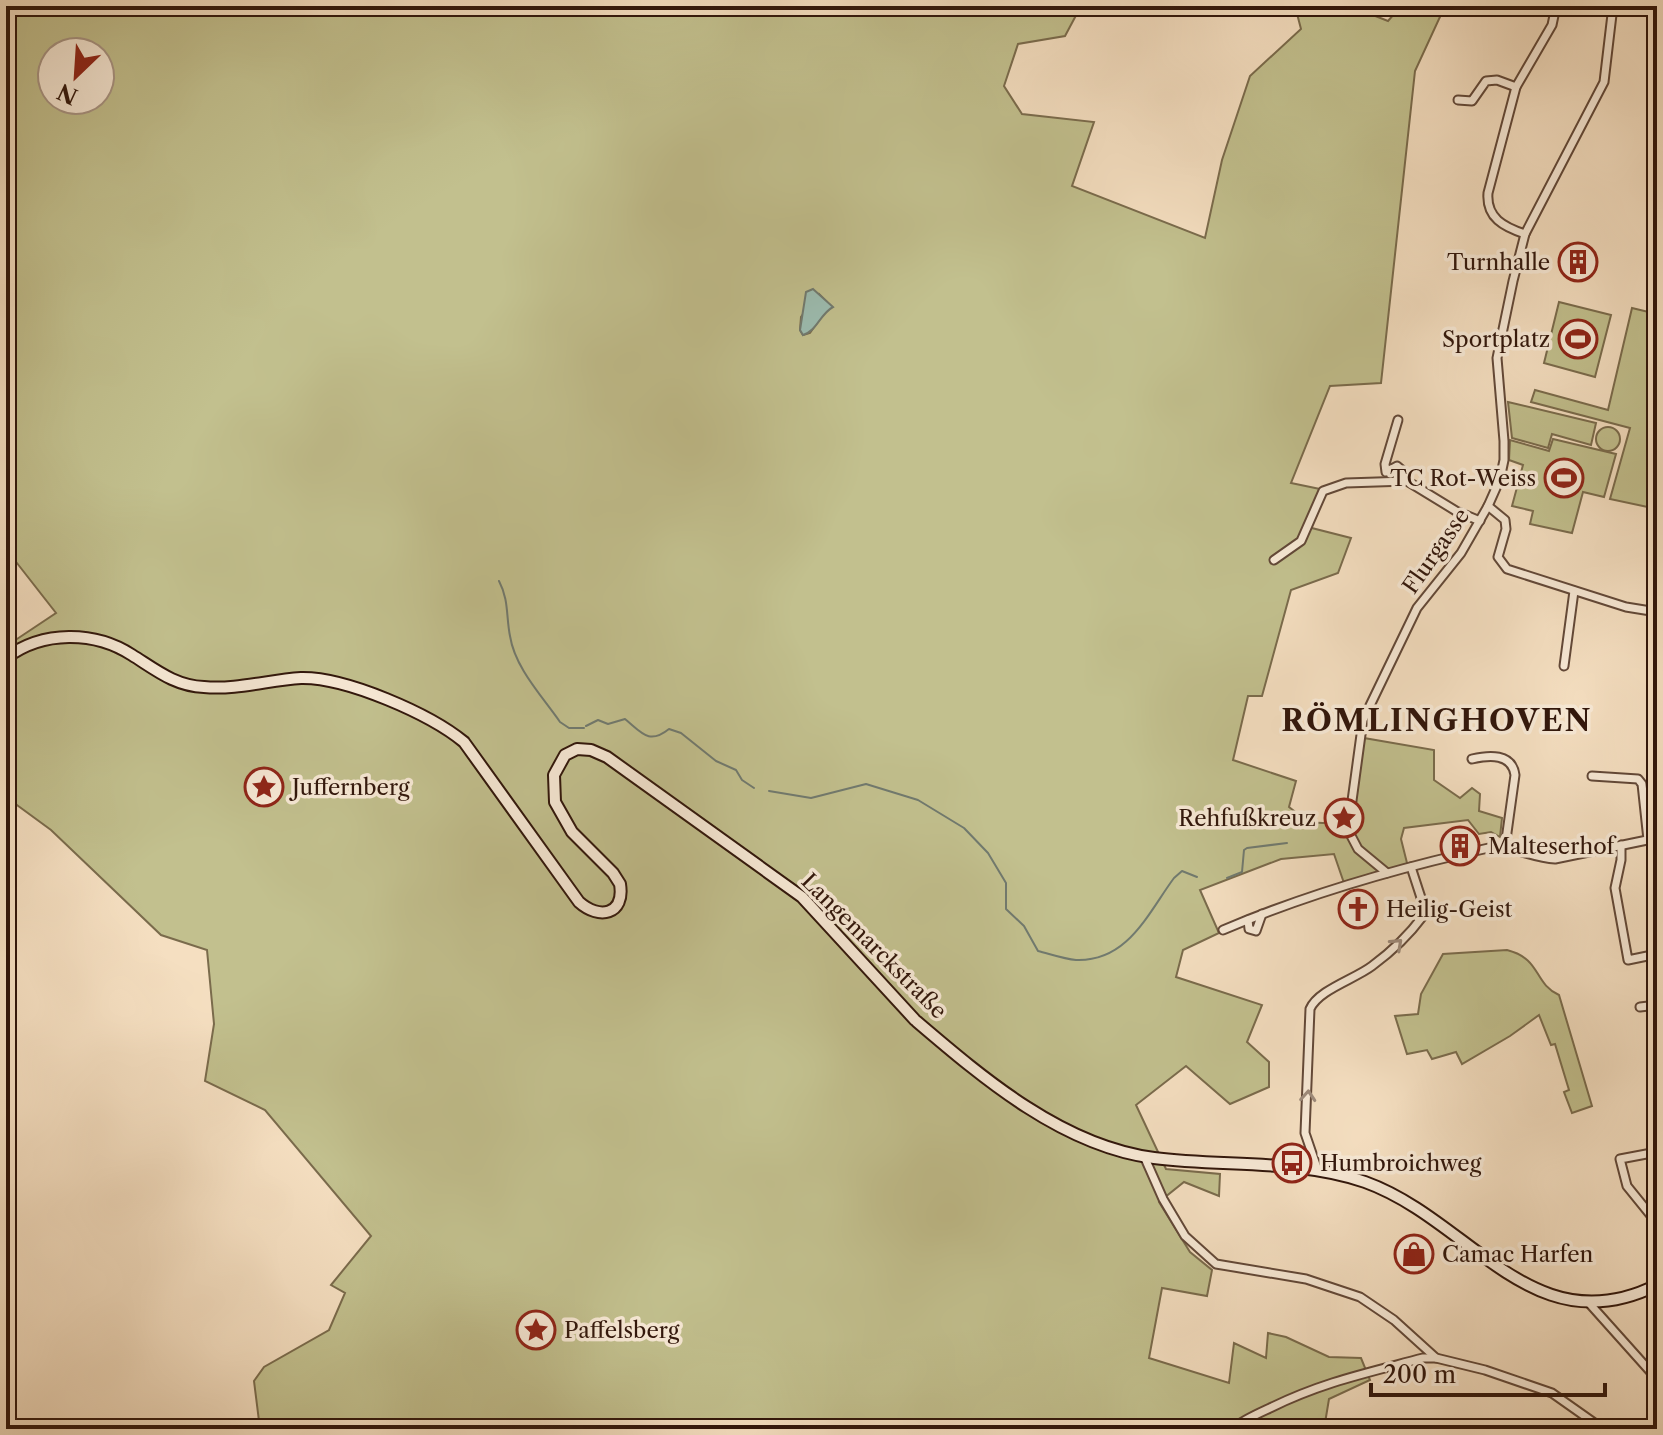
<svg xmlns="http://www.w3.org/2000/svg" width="1663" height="1435" font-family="'Libre Caslon Text',serif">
<rect width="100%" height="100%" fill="#f5dfc1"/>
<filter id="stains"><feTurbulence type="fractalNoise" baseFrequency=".0025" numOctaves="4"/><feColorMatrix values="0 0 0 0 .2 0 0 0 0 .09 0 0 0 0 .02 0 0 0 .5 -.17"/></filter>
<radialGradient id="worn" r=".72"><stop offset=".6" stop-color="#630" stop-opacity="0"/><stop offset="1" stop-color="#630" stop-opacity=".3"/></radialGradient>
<g fill="#c2c08e" stroke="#7a6b4c" stroke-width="2" fill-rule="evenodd">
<path d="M6 6H1081L1065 36 1018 44 1004 86 1022 114 1094 122 1072 186 1205 238 1222 160 1250 76 1301 29 1295 6H1350L1388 21 1401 6H1445L1415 71 1381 383 1330 386 1291 483 1320 489 1304 526 1351 538 1338 573 1291 590 1262 696H1248L1233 760 1296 781 1289 807C1313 827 1318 824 1348 821L1358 737 1434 750V780L1460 798 1472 788 1480 794 1479 811 1502 818 1500 837 1491 832 1479 834 1468 820 1404 828 1401 839 1408 867 1344 883 1334 854 1281 859 1200 890 1219 933 1183 950 1176 977 1262 1005 1247 1042 1269 1062V1087L1230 1104 1186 1066 1136 1105 1166 1169 1220 1174 1219 1196 1184 1182 1159 1202 1190 1252 1212 1270 1207 1296 1162 1288 1149 1358 1229 1383 1234 1343 1266 1358 1268 1333 1286 1337 1329 1357 1361 1358 1370 1380 1329 1399 1324 1429H260L254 1381 264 1367 329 1330 345 1293 331 1285 371 1236 265 1110 205 1081 214 1024 207 950 161 935 51 830 6 797V631L14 641 56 613 13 558 6 563ZM52 52H100V100H52ZM819 294 832 307 826 310 810 333 803 335 800 330 801 317Z"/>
<polygon points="1559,302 1611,315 1595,377 1544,363"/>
<polygon points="1632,308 1657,314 1657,509 1610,499 1630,428 1531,402 1535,390 1608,410"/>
<polygon points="1508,402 1596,423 1591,445 1552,434 1548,448 1512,438"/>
<circle cx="1608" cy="439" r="12"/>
<polygon points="1553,439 1616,454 1604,497 1583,492 1572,533 1530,524 1533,511 1512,506 1523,465 1509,460 1510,440 1549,451"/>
<path d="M1507 950C1542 959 1533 983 1559 995L1592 1106 1572 1113 1564 1092 1569 1090 1555 1044 1551 1045 1539 1015 1510 1036 1462 1064 1456 1052 1432 1059 1427 1050 1407 1054 1395 1016 1418 1014 1421 994 1443 954Z"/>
</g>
<path fill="#9cbdb1" stroke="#717a6f" stroke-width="2" d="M813 289 833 307C820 314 817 331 803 335L800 330 806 292Z"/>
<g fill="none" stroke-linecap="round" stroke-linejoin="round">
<g stroke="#717a6f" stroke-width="2">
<path d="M499 581C509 600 506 616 510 636 515 668 542 696 560 722L569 728H584"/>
<path d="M586 726 598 720 608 724 625 719C642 733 649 745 669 729L681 733 716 761 736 770 742 780 754 788"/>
<path d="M769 791 811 798 866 784 918 800 964 828 988 853 1006 883V909L1024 926 1038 951C1050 954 1064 959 1076 960 1128 962 1148 913 1174 878L1182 871 1197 877"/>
<polyline points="1227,878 1242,872 1244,850 1247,848 1287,843"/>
</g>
<defs>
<g id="minor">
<polyline points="1458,100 1472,101 1486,81 1497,80 1516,87"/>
<path d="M1525 234C1504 227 1486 218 1488 193L1516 87 1552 25 1556 6"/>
<polyline points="1398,420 1385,464 1386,472 1397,466 1403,471 1407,481"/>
<polyline points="1488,506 1505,520 1506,529 1498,557 1507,569 1626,607 1657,612"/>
<polyline points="1274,560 1301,541 1323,491 1346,483 1407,481 1456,511 1480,521"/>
<polyline points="1564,666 1574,591"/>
<path d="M1472 759C1489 755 1512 753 1515 775L1505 847"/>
<polyline points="1592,776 1638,779 1642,784 1648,840"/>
<polyline points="1621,845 1621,860 1615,888 1628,960 1657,954"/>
<polyline points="1387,873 1358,849 1348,830 1363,720 1417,608 1461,553 1488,506 1500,479 1504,460 1504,441 1497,358 1513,281 1525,234 1604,82 1613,6"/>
<polyline points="1248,920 1249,929 1256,931 1262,914"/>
<path d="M1223 930C1310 893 1401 867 1493 847 1515 847 1534 858 1555 859L1657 838"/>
<polyline points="1640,1007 1657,1005"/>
<polyline points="1657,1152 1620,1159 1627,1186 1657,1223"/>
<polyline points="1144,1156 1163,1199 1185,1236 1216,1264 1306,1279 1360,1297 1394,1320 1436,1358 1485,1370 1552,1393 1603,1429"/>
<path d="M1318 1171 1305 1133 1310 1009C1318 990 1355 979 1372 966 1391 952 1409 935 1423 916L1425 910 1411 867"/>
<polyline points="1589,1303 1657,1379"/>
<path d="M1232 1429C1243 1420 1257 1414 1270 1408 1323 1382 1367 1373 1423 1358H1436"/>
</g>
<path id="secondary" d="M6 658C43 630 95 631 132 655 156 670 175 686 204 687 236 690 269 680 301 678 346 677 430 714 464 742L579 902C599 920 625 915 620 884L613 873 572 832 555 802 554 775 565 755 577 749 591 750 607 757 802 897 915 1020C983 1078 1062 1146 1154 1158 1224 1167 1299 1159 1365 1182 1471 1220 1533 1347 1657 1285"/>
</defs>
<use href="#minor" stroke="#624838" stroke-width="11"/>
<use href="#secondary" stroke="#31160b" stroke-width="14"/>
<use href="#minor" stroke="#f8ead7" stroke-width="7"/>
<use href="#secondary" stroke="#f8ead7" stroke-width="10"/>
</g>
<defs><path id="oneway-chevron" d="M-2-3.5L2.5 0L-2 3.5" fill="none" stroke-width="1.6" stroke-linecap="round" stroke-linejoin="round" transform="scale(2)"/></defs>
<g stroke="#9e8b7b">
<use href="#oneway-chevron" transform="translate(1397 944) rotate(-43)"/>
<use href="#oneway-chevron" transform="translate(1308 1096) rotate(-86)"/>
</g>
<defs>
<symbol id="building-ring" viewBox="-11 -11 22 22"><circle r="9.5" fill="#f8ead7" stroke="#8f2418" stroke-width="1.5"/><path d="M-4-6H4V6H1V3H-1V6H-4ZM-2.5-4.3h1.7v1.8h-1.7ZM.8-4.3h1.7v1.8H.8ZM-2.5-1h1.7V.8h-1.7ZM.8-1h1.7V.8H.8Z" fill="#8f2418"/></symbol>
<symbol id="stadium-ring" viewBox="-11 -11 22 22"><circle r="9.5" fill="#f8ead7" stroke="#8f2418" stroke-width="1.5"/><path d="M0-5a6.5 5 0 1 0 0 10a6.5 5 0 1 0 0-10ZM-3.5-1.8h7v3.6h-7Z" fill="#8f2418"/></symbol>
<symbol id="sight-ring" viewBox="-11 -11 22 22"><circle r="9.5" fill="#f8ead7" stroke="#8f2418" stroke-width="1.5"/><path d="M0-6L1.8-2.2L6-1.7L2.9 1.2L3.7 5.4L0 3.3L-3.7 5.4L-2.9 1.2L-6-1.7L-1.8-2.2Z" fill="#8f2418"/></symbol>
<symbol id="church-ring" viewBox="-11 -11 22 22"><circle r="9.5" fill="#f8ead7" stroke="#8f2418" stroke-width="1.5"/><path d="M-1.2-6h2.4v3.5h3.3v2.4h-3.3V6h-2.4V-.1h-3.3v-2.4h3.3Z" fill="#8f2418"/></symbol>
<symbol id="bus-ring" viewBox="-11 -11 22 22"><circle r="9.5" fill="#f8ead7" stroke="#8f2418" stroke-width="1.5"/><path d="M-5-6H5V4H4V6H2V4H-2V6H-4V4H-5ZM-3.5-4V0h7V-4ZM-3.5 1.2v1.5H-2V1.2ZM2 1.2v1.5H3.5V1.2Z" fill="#8f2418"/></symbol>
<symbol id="shop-ring" viewBox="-11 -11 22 22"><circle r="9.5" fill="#f8ead7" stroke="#8f2418" stroke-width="1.5"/><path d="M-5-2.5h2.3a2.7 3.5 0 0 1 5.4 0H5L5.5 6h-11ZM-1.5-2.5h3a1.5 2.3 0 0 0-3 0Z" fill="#8f2418"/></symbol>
</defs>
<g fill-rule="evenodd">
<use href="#building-ring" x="1556" y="240" width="44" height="44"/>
<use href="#stadium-ring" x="1556" y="317" width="44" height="44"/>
<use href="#stadium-ring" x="1542" y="456" width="44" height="44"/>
<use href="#sight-ring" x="242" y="765" width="44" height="44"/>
<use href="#sight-ring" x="1322" y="796" width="44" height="44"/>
<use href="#building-ring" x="1438" y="824" width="44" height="44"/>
<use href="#church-ring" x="1336" y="887" width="44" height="44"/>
<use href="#bus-ring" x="1270" y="1141" width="44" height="44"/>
<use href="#shop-ring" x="1392" y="1232" width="44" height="44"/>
<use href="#sight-ring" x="514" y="1308" width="44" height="44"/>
</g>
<g text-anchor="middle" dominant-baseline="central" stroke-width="7" stroke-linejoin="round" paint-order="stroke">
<g font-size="22" fill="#31160b" stroke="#f8ead7" text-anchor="start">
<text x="1550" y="262" text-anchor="end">Turnhalle</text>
<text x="1550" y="339" text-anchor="end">Sportplatz</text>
<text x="1536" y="478" text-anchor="end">TC Rot-Weiss</text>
<text x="292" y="787">Juffernberg</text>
<text x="1316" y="818" text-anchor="end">Rehfußkreuz</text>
<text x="1488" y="846">Malteserhof</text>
<text x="1386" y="909">Heilig-Geist</text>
<text x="1320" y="1163">Humbroichweg</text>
<text x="1442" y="1254">Camac Harfen</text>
<text x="564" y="1330">Paffelsberg</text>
</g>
<g font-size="22" fill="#31160b" stroke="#f8ead7">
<text transform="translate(1436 551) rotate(-55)">Flurgasse</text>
<text transform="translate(874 946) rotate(45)">Langemarckstraße</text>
</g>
<g font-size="30" font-weight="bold" letter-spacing="2" fill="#31160b" stroke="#f8ead7">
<text x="1437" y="720">RÖMLINGHOVEN</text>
</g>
</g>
<rect width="1663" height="1435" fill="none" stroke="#f5dfc1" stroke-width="32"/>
<rect x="8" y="8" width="1647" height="1419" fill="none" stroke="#31160b" stroke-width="4"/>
<rect x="16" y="16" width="1631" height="1403" fill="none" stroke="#31160b" stroke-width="2"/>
<g transform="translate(76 76) rotate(205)"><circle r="38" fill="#f8ead7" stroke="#a89585" stroke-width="2"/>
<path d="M0-6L14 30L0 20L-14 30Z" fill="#8f2418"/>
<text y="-12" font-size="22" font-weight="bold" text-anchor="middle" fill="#31160b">N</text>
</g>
<path d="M1371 1383v12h234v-12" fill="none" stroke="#31160b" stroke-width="4"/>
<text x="1383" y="1383" font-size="24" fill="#31160b" stroke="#f8ead7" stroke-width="6" paint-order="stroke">200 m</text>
<rect width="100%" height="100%" filter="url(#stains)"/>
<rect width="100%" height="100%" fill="url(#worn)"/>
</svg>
